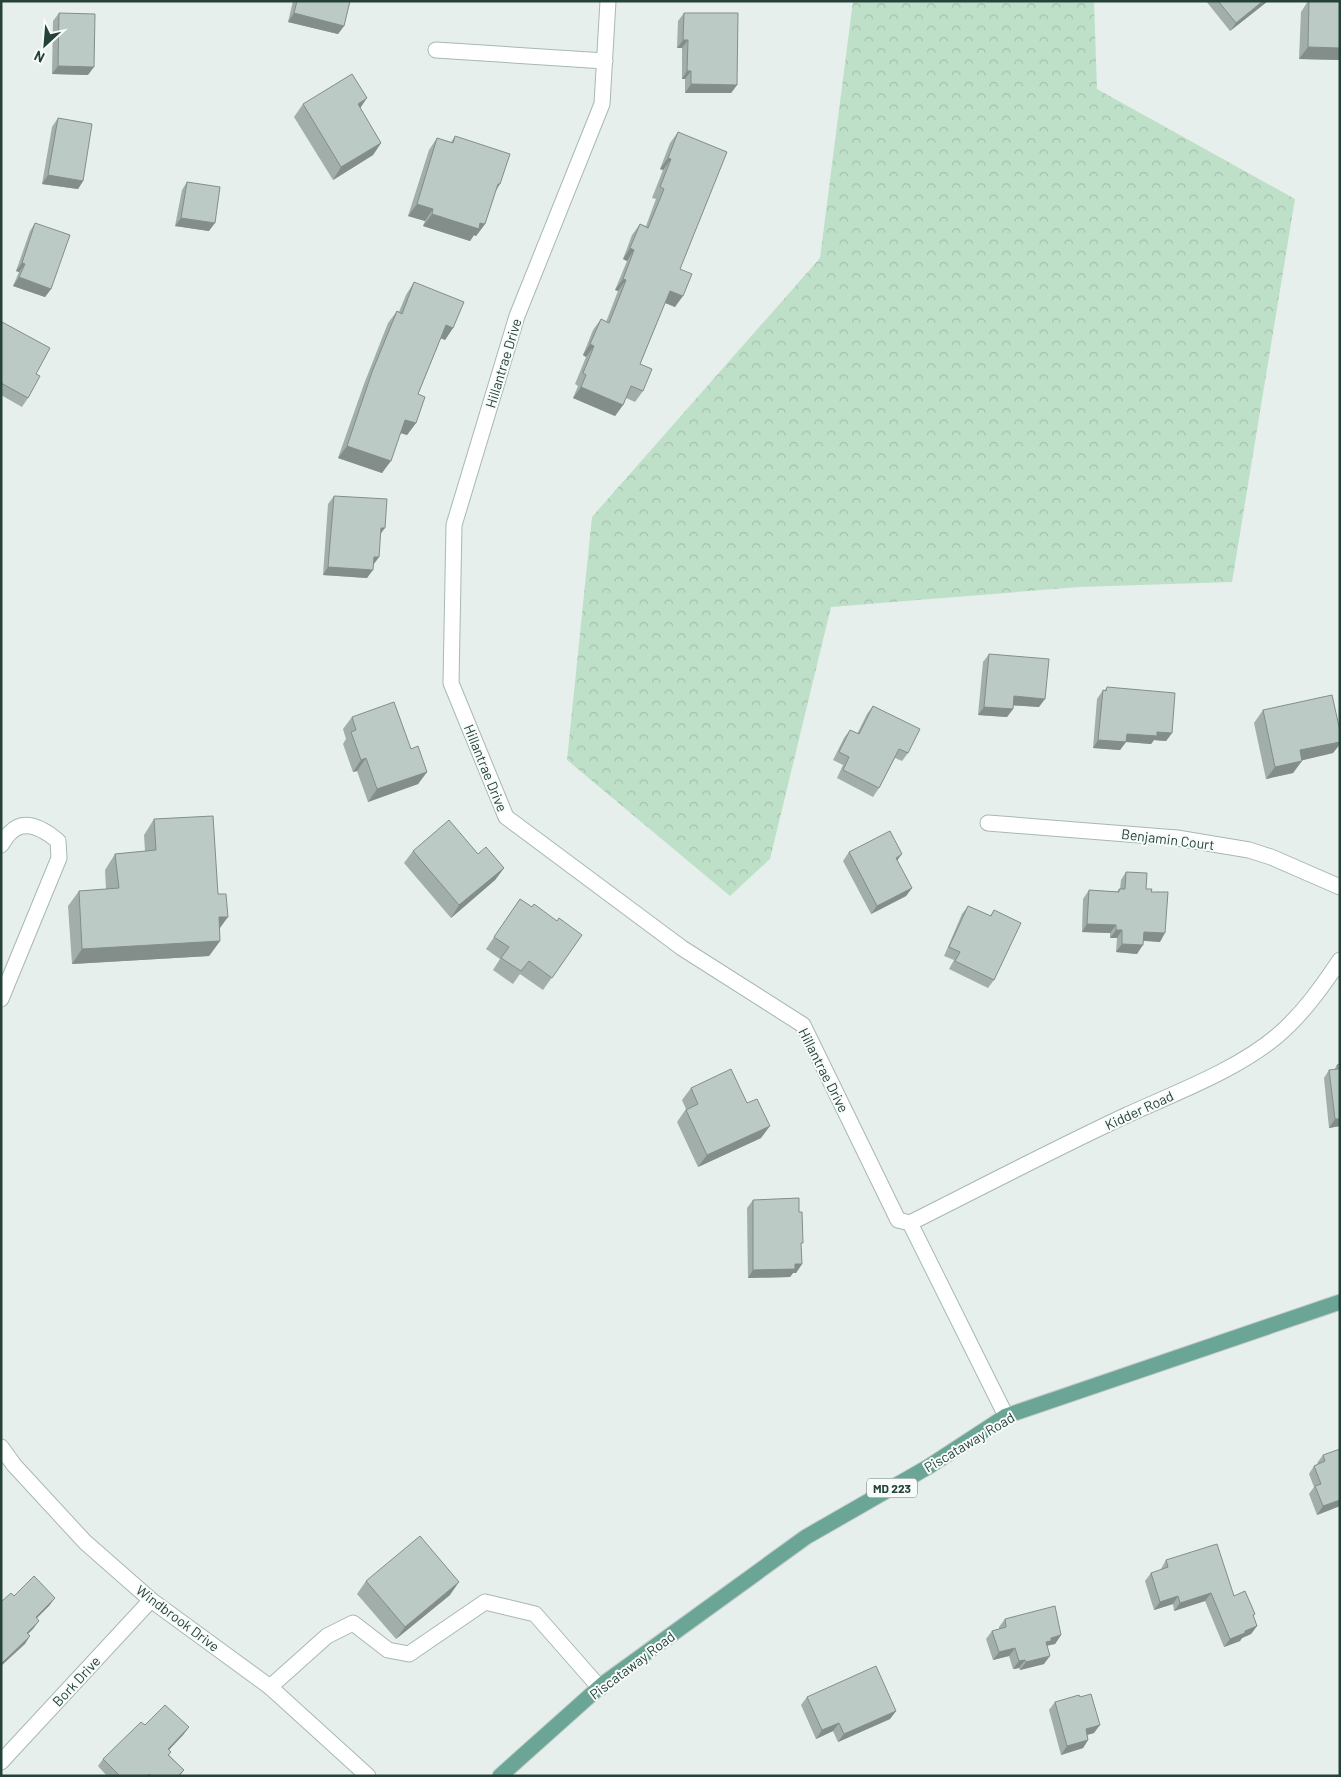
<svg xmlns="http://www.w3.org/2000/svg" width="1341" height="1777" font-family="Barlow,sans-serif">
<defs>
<pattern id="forest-crowns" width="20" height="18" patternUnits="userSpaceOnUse" patternTransform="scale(1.25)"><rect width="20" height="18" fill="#bfe0c8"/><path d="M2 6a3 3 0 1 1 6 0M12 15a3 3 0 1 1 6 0" fill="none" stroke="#a4c1ad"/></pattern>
</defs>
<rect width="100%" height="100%" fill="#e6efeb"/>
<polygon fill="url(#forest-crowns)" points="853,1 1094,1 1097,89 1295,199 1232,582 1079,587 831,607 770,859 730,896 567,760 592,517 820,258"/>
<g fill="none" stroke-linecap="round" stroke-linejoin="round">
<defs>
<g id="minor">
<polyline points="608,1 602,104 517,316 454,525 451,683 506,817 682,948 803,1025 898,1220 910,1223 1006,1416"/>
<polyline points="436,50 605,61"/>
<polyline points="988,823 1177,838 1249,850 1271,857 1340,887"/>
<path d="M1 845C4 841 7 835 11 832 26 817 46 831 58 841L59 858 1 999"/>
<path d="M910 1223C982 1187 1054 1149 1127 1115 1175 1093 1237 1070 1277 1036 1302 1015 1322 987 1340 960"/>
<polyline points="1,1447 14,1465 85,1542 151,1600 270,1687 368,1776"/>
<polyline points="270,1687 327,1636 353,1623 388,1650 409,1654 485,1602 535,1614 600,1688"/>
<polyline points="1,1762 151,1600"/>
</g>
<polyline id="major" points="500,1776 603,1684 806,1537 928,1467 1006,1416 1340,1302"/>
</defs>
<use href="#minor" stroke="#a8b8b2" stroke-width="17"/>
<use href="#major" stroke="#c2cac8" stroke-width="17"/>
<use href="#minor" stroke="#fff" stroke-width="15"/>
<use href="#major" stroke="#6aa596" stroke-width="15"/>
</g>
<g fill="#a1aea9">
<polygon points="293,1 350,1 344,26 338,34 288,22"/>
<polygon points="1206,1 1268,1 1230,31"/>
<polygon points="1308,1 1340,1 1340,60 1299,59 1301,12"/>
<polygon points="59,13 88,75 52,74 53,21"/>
<polygon points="684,13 737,85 731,93 685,93 685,79 682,79 682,48 677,48 678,21"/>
<polygon points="303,104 360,108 381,143 373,155 333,180 294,117"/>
<polygon points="58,118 83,181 78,189 42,184 52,127"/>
<polygon points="678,132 680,269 675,307 665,303 640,364 643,391 635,402 626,398 623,405 615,416 573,398 578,386 575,384 586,357 583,355 593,330 601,319 606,322 618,291 615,290 627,261 623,259 632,235 640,224 646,226 656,199 652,198 663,170 660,169 670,143"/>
<polygon points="455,136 495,192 485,224 476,236 474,235 470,241 423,226 425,221 408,216 429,150 437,138 451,142"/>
<polygon points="187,182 209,231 175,226 182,190"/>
<polygon points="35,223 51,289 45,297 13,286 19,272 16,271 30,231"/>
<polygon points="414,282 453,328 445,340 441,338 418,394 416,423 407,435 401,433 382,473 338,458 364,384 388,323 397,311 399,312 406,295"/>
<polygon points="1,322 36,374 28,398 22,407 1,395"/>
<polygon points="334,496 380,534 379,557 373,565 367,578 323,575 328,504"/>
<polygon points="989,654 1039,707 1013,705 1013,709 1007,717 978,715 983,662"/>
<polygon points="1107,687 1172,733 1166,741 1154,740 1151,744 1126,742 1120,750 1093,748 1097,699 1103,690 1104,691"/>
<polygon points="873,706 908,753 902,761 895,758 879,788 873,797 837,778 843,765 833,760 844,738 850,730 857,734 867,714"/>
<polygon points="1263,710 1340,731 1340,744 1333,753 1302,760 1293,773 1266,779 1254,723"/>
<polygon points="352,717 411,749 427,772 418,784 368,802 357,771 353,772 343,744 346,739 343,729"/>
<polygon points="154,819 219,929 220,941 209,956 72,964 68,906 79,891 106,889 105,870 115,854 145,851 144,835"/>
<polygon points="413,851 478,854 504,868 495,880 451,918 404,863"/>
<polygon points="849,852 897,861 912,888 906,896 871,914 843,861"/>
<polygon points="1126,872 1146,889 1151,892 1160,942 1143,941 1137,954 1116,952 1117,938 1110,938 1110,933 1082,932 1083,899 1089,890 1117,892 1119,889 1120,889 1121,880"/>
<polygon points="520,899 532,907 582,935 543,990 520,974 513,984 493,970 500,959 486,949"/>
<polygon points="968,906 990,916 994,910 994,980 988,988 949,969 954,960 944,956 962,914"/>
<polygon points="1340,1064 1340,1126 1329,1128 1324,1078 1329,1070 1334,1070 1337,1065"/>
<polygon points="691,1088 761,1138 698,1167 677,1122 686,1109 682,1100"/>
<polygon points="753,1200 801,1246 802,1264 796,1273 793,1273 790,1277 748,1278 747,1208"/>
<polygon points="1323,1455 1340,1506 1317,1515 1309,1494 1314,1487 1309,1474 1314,1466 1318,1464 1317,1463"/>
<polygon points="1166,1560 1234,1596 1255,1614 1253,1617 1257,1626 1251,1634 1242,1638 1240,1641 1224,1647 1205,1601 1174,1611 1173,1604 1154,1610 1145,1581 1151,1573 1161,1570 1161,1569"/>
<polygon points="366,1581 450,1595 396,1639 357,1594"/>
<polygon points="1005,1619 1061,1635 1055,1644 1047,1646 1044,1664 1020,1670 1019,1668 1013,1669 1009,1656 993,1660 986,1639 992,1631 999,1629 999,1627"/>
<polygon points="807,1697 896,1711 890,1719 838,1742 833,1731 816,1739 801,1705"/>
<polygon points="1080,1697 1094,1733 1087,1735 1088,1740 1083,1748 1061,1755 1049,1710 1055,1702"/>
<polygon points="145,1725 189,1727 183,1735 169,1750 171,1752 169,1755 184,1770 180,1776 107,1776 98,1766 103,1759"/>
</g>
<g fill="#838d89">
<polygon points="1263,1 1268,1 1230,31 1236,23"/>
<polygon points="294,13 344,26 338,34 288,22"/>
<polygon points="683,40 688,40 682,48 677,48"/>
<polygon points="1308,47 1340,48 1340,60 1299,59"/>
<polygon points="58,66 94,67 88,75 52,74"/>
<polygon points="687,71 691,71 685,79 682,79"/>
<polygon points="691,84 737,85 731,93 685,93"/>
<polygon points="367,98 359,110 358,104"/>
<polygon points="381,143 373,155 333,180 341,167"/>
<polygon points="668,158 671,159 663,170 660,169"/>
<polygon points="48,175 83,181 78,189 42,184"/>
<polygon points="498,184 500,184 492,197"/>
<polygon points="417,204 433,209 425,221 408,216"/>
<polygon points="432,214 485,224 476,236 474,235 470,241 423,226"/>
<polygon points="181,218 215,223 209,231 175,226"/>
<polygon points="630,248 634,250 627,261 623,259"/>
<polygon points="22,263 25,264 19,272 16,271"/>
<polygon points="19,277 51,289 45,297 13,286"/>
<polygon points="623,279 626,280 618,291 615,290"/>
<polygon points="670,291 683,296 675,307 663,302"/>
<polygon points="446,325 453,328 445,340 438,337"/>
<polygon points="590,344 594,346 586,357 583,355"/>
<polygon points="581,387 623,405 615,416 573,398"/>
<polygon points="405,420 416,423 407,435 397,432"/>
<polygon points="347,446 391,461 382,473 338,458"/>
<polygon points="381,528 385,528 379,536"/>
<polygon points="374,557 379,557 373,565"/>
<polygon points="328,567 373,570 367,578 323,575"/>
<polygon points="1014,696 1045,699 1039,707 1008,705"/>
<polygon points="984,707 1013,709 1007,717 978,715"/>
<polygon points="1157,732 1172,733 1166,741 1154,740 1151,744 1126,742 1120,750 1093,748 1098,740 1127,734"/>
<polygon points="1340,742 1340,744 1333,753 1291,763 1300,750"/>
<polygon points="366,758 357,771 353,772 361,760"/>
<polygon points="1302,761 1293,773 1266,779 1275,767"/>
<polygon points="427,772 418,784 368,802 377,789"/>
<polygon points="902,854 896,862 896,858"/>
<polygon points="504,868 495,880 451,918 459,905"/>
<polygon points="912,888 906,896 871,914 877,906"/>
<polygon points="219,917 228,917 217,932"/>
<polygon points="1087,924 1116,925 1110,933 1082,932"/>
<polygon points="1116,930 1122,930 1117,938 1110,938"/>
<polygon points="1144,932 1165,933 1160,942 1138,940"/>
<polygon points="220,941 209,956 72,964 82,949"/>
<polygon points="1122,944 1143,945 1137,954 1116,952"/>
<polygon points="1335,1119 1340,1119 1340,1126 1329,1128"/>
<polygon points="770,1126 761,1138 698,1167 707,1155"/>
<polygon points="795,1264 802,1264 796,1273 793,1273 790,1277 748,1278 753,1270"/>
<polygon points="1340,1500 1340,1506 1317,1515 1323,1506"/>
<polygon points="459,1582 450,1595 396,1639 405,1627"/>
<polygon points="1211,1593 1205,1601 1174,1611 1180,1603"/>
<polygon points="1178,1596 1173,1604 1154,1610 1160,1602"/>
<polygon points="55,1598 49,1606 30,1625 36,1617"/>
<polygon points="39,1621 33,1629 21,1641 27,1633"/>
<polygon points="1257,1626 1251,1634 1242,1638 1240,1641 1224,1647 1230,1639 1245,1631"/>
<polygon points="1061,1635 1055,1644 1048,1645 1045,1649 1046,1642 1051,1638"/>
<polygon points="30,1636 25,1644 1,1666 1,1664"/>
<polygon points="1015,1648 1009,1656 993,1660 999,1652"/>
<polygon points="1050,1656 1044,1664 1020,1670 1026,1662"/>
<polygon points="1025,1660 1019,1668 1013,1669 1019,1661"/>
<polygon points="896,1711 890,1719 838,1742 844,1734"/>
<polygon points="839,1723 833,1731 816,1739 822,1730"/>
<polygon points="1100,1725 1094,1733 1080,1737 1086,1729"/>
<polygon points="189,1727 183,1735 163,1756 168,1749"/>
<polygon points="1088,1740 1083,1748 1061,1755 1067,1746"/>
</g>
<g fill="#bbcac4" stroke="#838d89">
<polygon points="297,1 350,1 344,26 294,13"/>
<polygon points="1218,1 1263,1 1236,23"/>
<polygon points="1309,1 1340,1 1340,48 1308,47"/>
<polygon points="59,13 95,14 94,67 58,66"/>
<polygon points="684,13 738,13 737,85 691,84 691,71 687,71 688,40 683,40"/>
<polygon points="352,74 367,98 358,104 381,143 341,167 303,104"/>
<polygon points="58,118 92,124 83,181 48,175"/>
<polygon points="678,132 727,152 680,269 692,274 683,296 670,291 640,364 652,369 643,391 631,386 623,405 581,387 586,375 583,373 594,346 590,344 601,319 609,323 626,280 623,279 634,250 630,248 640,224 648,228 664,189 660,187 671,159 668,158"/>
<polygon points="455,136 510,154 500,184 498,184 485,224 480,223 479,229 432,214 433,209 417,204 437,138 453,143"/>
<polygon points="187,182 220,187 215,223 181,218"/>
<polygon points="35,223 70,235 51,289 19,277 25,264 22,263"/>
<polygon points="414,282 464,302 453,328 446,325 418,394 425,397 416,423 405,420 391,461 347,446 372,372 397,311 402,314"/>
<polygon points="1,322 2,322 50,348 36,374 40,376 28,398 1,383"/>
<polygon points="334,496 387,499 385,528 381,528 379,557 374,557 373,570 328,567"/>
<polygon points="989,654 1049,659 1045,699 1014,696 1013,709 984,707"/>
<polygon points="1107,687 1175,693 1172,733 1157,732 1157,736 1127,734 1126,742 1098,740 1103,690 1106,691"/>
<polygon points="1332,695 1340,731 1340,742 1300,750 1302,761 1275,767 1263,710"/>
<polygon points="394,702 411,749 418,746 427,772 377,789 366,758 361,760 351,732 356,730 352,717"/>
<polygon points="873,706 920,729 908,753 899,749 879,788 843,770 849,757 839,752 850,730 859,734"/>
<polygon points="213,816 218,894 226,894 228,917 219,917 220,941 82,949 79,891 119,888 115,854 156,850 154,819"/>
<polygon points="449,820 478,854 486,847 504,868 459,905 413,851"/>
<polygon points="890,831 902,854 896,858 912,888 877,906 849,852"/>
<polygon points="1126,872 1147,873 1146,889 1152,889 1151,892 1168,892 1165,933 1144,932 1143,945 1122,944 1122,930 1116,930 1116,925 1087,924 1089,890 1119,892 1119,889 1125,889"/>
<polygon points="520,899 532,907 534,904 557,921 559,918 582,935 552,978 529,961 521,971 501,958 509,947 494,937"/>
<polygon points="968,906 991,916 994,910 1021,923 994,980 955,961 960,952 949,947"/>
<polygon points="1340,1064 1340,1119 1335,1119 1329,1070 1338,1069 1337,1065"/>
<polygon points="731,1069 747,1103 757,1099 770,1126 707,1155 686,1110 698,1104 691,1088"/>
<polygon points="799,1198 799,1212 802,1212 803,1243 801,1243 802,1264 795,1264 795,1269 753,1270 753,1200"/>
<polygon points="1340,1449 1340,1500 1323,1506 1315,1486 1321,1484 1314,1466 1325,1461 1323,1455"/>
<polygon points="420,1536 459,1582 405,1627 366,1581"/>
<polygon points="1217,1544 1234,1596 1245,1591 1255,1614 1253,1615 1257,1626 1245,1631 1245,1633 1230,1639 1211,1593 1180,1603 1178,1596 1160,1602 1151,1573 1168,1567 1166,1560"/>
<polygon points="34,1576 55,1598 36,1617 39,1621 27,1633 30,1636 1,1664 1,1602 11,1593 14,1596"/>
<polygon points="1055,1606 1061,1635 1051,1638 1051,1641 1046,1642 1050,1656 1026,1662 1025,1660 1019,1661 1015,1648 999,1652 992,1631 1006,1627 1005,1619"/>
<polygon points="876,1666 896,1711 844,1734 839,1723 822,1730 807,1697"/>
<polygon points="1091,1694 1100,1725 1086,1729 1088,1740 1067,1746 1055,1702 1079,1695 1080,1697"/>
<polygon points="165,1705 189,1727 168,1749 171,1752 168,1755 184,1770 178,1776 150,1776 149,1774 147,1776 120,1776 103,1759 141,1722 145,1725"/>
</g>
<g text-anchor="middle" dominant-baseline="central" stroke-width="4" stroke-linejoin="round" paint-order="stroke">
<rect fill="#f7fbf9" stroke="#637a73" stroke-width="1" x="867" y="1478.5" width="50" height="19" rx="4"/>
<g font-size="12" font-weight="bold" fill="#24423a">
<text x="892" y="1488">MD 223</text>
</g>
<g font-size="14" fill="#24423a" stroke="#f7fbf9">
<text transform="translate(503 363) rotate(-73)">Hillantrae Drive</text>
<text transform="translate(486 768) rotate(68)">Hillantrae Drive</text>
<text transform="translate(1168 839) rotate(7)">Benjamin Court</text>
<text transform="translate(824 1070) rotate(63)">Hillantrae Drive</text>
<text transform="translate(1139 1110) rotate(-25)">Kidder Road</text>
<text transform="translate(969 1442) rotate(-31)">Piscataway Road</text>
<text transform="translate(178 1618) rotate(37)">Windbrook Drive</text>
<text transform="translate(632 1665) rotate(-37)">Piscataway Road</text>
<text transform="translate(76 1681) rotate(-47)">Bork Drive</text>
</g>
</g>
<rect width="1341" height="1777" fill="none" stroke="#24423a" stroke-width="5"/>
<g transform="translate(45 45) rotate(206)" stroke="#f7fbf9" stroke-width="4" paint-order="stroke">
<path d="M0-4L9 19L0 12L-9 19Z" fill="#24423a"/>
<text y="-8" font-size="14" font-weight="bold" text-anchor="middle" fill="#24423a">N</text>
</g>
</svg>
